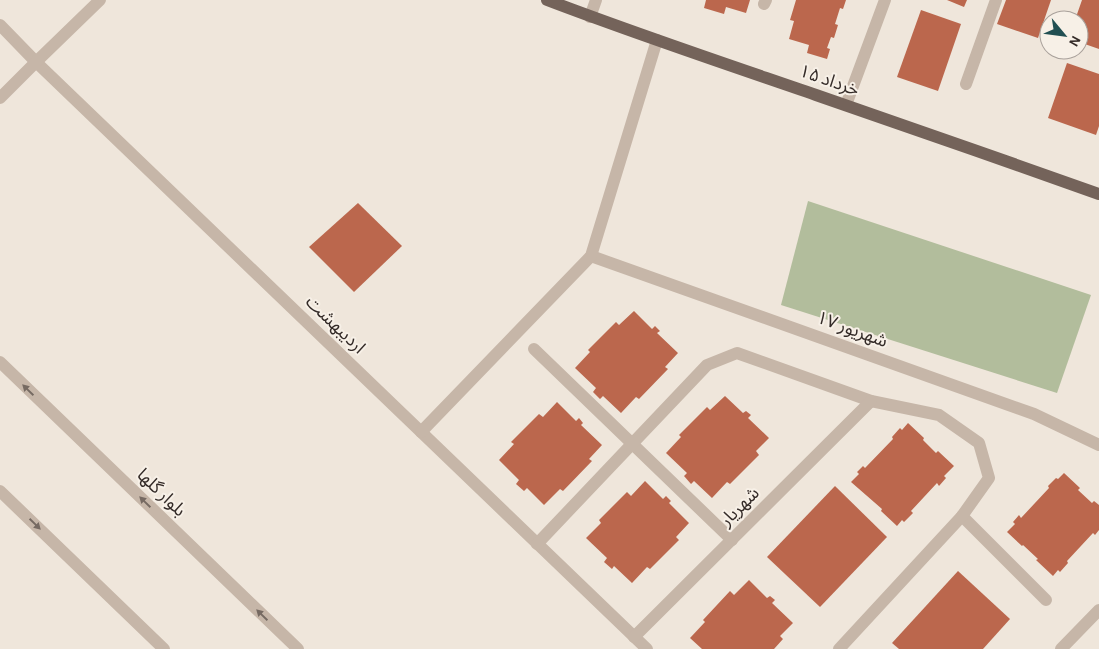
<svg xmlns="http://www.w3.org/2000/svg" width="1099" height="649" font-family="'Alegreya Sans','Noto Sans Arabic',sans-serif">
<rect width="100%" height="100%" fill="#efe6db"/>
<polygon fill="#b2bd9c" points="808,201 1091,295 1057,393 781,305"/>
<g fill="#bb674d">
<polygon points="706,0 750,0 746,13 726,7 724,14 704,8"/>
<polygon points="796,0 846,0 843,9 840,8 835,24 838,25 834,38 831,37 827,48 830,49 827,59 807,53 809,45 789,39 794,21 790,20"/>
<polygon points="947,0 967,0 964,7"/>
<polygon points="1006,0 1051,0 1038,38 997,24"/>
<polygon points="1082,0 1099,0 1099,49 1079,42 1079,20 1075,20"/>
<polygon points="921,10 961,24 938,91 897,77"/>
<polygon points="1067,63 1099,74 1099,126 1096,135 1048,118"/>
<polygon points="358,203 402,246 354,292 309,247"/>
<polygon points="634,311 652,329 655,326 660,331 657,333 678,353 665,367 668,369 639,399 636,397 621,413 603,396 600,399 593,392 596,388 575,368 590,352 588,350 616,322 619,325"/>
<polygon points="725,396 743,413 746,411 751,415 748,418 769,438 756,451 759,455 730,484 727,482 712,498 694,481 691,484 684,476 687,473 666,453 681,437 679,435 707,407 710,410"/>
<polygon points="557,402 576,421 579,418 583,423 581,425 602,445 589,459 592,461 563,491 560,489 544,505 527,488 524,491 516,484 519,480 499,460 514,444 511,442 539,414 543,417"/>
<polygon points="908,423 924,438 923,440 936,453 938,451 954,466 944,476 946,478 939,486 937,483 911,511 913,513 904,522 902,520 897,526 881,511 882,509 851,482 859,474 857,472 863,466 865,468 893,439 892,437 900,428 902,430"/>
<polygon points="1064,473 1080,488 1078,490 1092,503 1094,501 1099,505 1099,530 1095,535 1093,533 1067,561 1068,563 1060,572 1058,570 1053,576 1036,560 1038,559 1023,545 1022,546 1007,532 1015,524 1013,522 1019,515 1021,518 1049,488 1048,486 1056,478 1058,479"/>
<polygon points="645,481 663,499 666,496 671,501 669,503 689,523 676,537 679,540 650,569 647,567 632,583 614,566 612,569 604,562 607,558 586,538 601,523 599,520 627,492 631,496"/>
<polygon points="835,486 887,537 820,607 767,557"/>
<polygon points="958,571 1010,619 983,649 899,649 892,643"/>
<polygon points="749,580 767,598 770,596 775,600 772,603 793,623 780,636 783,639 774,649 702,649 690,638 705,622 703,620 730,591 734,595"/>
</g>
<g fill="none" stroke-linecap="round" stroke-linejoin="round">
<g stroke="#c6b6a8" stroke-width="12">
<polyline points="764,4 766,0"/>
<polyline points="590,17 596,0"/>
<polyline points="0,25 36,62 647,649"/>
<polyline points="966,84 996,0"/>
<polyline points="0,98 36,62 100,0"/>
<polyline points="846,105 885,0"/>
<polyline points="591,256 1034,414 1099,445"/>
<polyline points="534,349 732,540"/>
<polyline points="0,362 298,649"/>
<polyline points="421,432 591,256 657,40"/>
<polyline points="0,491 164,649"/>
<polyline points="962,516 1046,600"/>
<polyline points="537,544 707,365 737,353 871,401 939,415 979,443 989,478 962,516 839,649"/>
<polyline points="634,637 871,401"/>
<polyline points="1061,649 1099,610"/>
</g>
<path stroke="#74635a" stroke-width="12" d="M547 0C636 34 726 64 816 95 910 127 1005 161 1099 194"/>
</g>
<defs><path id="oneway-solid" d="M-6-.8H1V-3.2L6.5 0L1 3.2V.8H-6Z" transform="scale(1.25)"/></defs>
<g fill="#766a62">
<use href="#oneway-solid" transform="translate(28 390) rotate(-136)"/>
<use href="#oneway-solid" transform="translate(145 502) rotate(-136)"/>
<use href="#oneway-solid" transform="translate(35 524) rotate(44)"/>
<use href="#oneway-solid" transform="translate(262 615) rotate(-136)"/>
</g>
<g text-anchor="middle" dominant-baseline="central" stroke-width="4" stroke-linejoin="round" paint-order="stroke">
<g font-size="18" fill="#342b28" stroke="#f7f0e7">
<text transform="translate(829 81) rotate(19)">۱۵ خرداد</text>
<text transform="translate(335 325) rotate(44)">اردیبهشت</text>
<text transform="translate(852 330) rotate(20)">۱۷ شهریور</text>
<text transform="translate(161 493) rotate(44)">بلوار گلها</text>
<text transform="translate(740 507) rotate(-45)">شهریار</text>
</g>
</g>
<g transform="translate(1064 35) rotate(119)"><circle r="24" fill="#f7f0e7" stroke="#a9a19b"/>
<path d="M0-4L9 19L0 12L-9 19Z" fill="#214f52"/>
<text y="-8" font-size="14" font-weight="bold" text-anchor="middle" fill="#342b28">N</text>
</g>
</svg>
